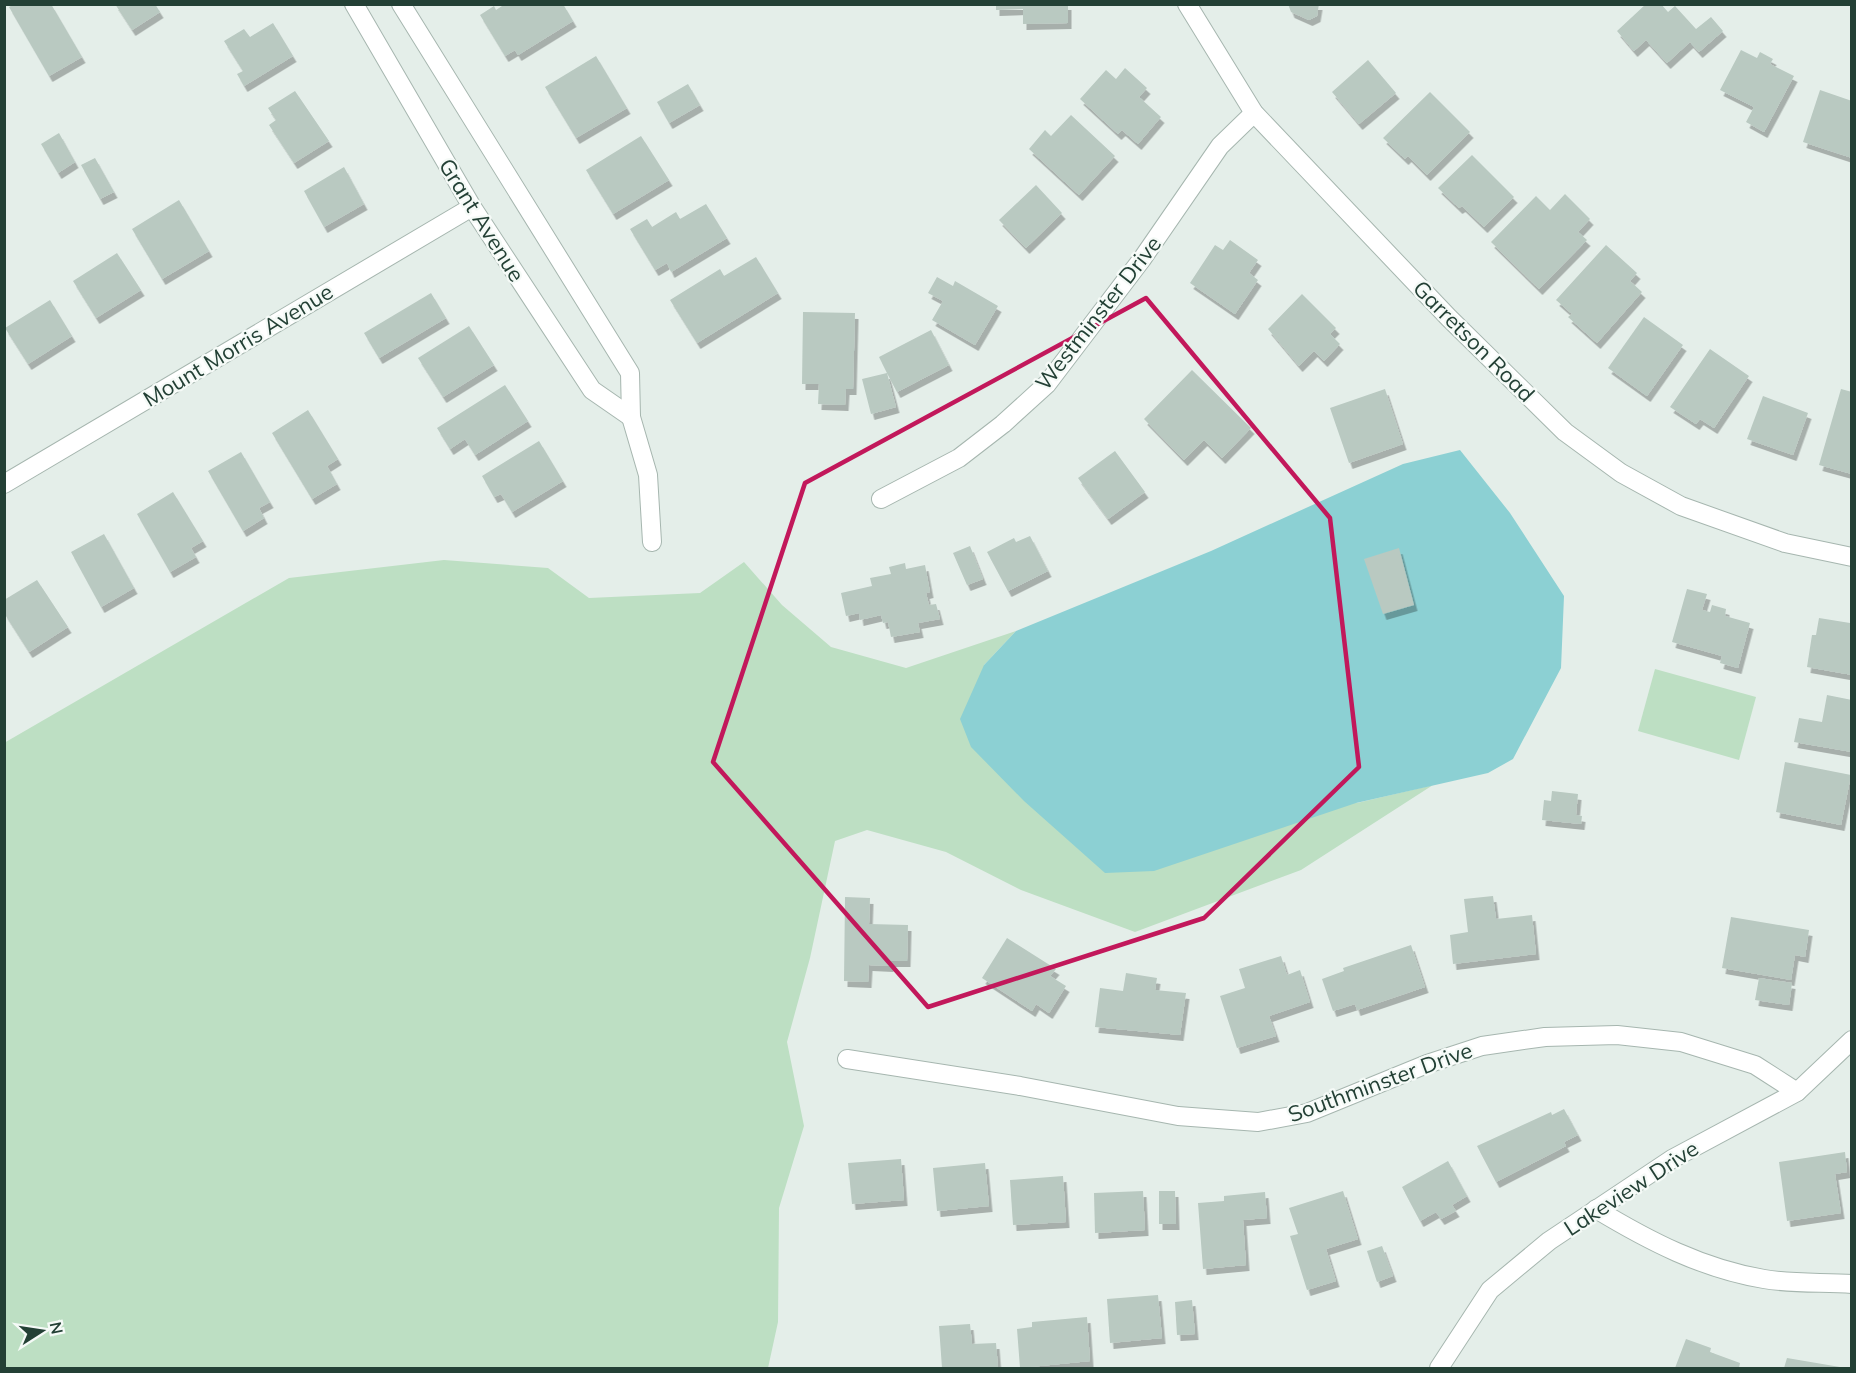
<svg xmlns="http://www.w3.org/2000/svg" width="1856" height="1373" font-family="Mulish,sans-serif">
<defs>
<filter id="shadow"><feDropShadow dx="3.5" dy="6" stdDeviation="0" flood-color="#0004"/></filter>
</defs>
<rect width="100%" height="100%" fill="#e4eee9"/>
<g fill="#bddfc3">
<polygon points="444,560 548,568 589,598 700,593 744,562 782,605 831,647 906,668 1016,631 984,665 1357,803 1433,785 1301,870 1135,932 1021,890 946,852 867,830 835,841 810,958 787,1042 804,1126 779,1208 778,1322 768,1368 5,1368 4,743 289,578"/>
<polygon points="1655,669 1756,697 1739,760 1638,731"/>
</g>
<polygon fill="#8cd0d3" points="1460,450 1510,513 1564,596 1561,668 1513,759 1488,773 1356,803 1154,871 1105,873 1024,801 971,747 960,719 984,665 1016,631 1211,551 1403,464"/>
<g fill="#b9c9c1" filter="url(#shadow)">
<polygon points="14,4 51,4 82,57 49,76 9,7"/>
<polygon points="115,4 155,4 160,12 132,30"/>
<polygon points="505,4 563,4 573,21 518,55 515,50 505,56 480,15 494,6 496,10"/>
<polygon points="996,4 1068,4 1068,23 1023,24 1023,9 996,10"/>
<polygon points="1288,4 1319,4 1317,16 1309,20 1291,12"/>
<polygon points="1646,4 1661,4 1668,12 1675,6 1696,29 1711,17 1723,31 1699,52 1690,42 1667,63 1646,40 1634,51 1617,31"/>
<polygon points="273,23 293,56 244,86 237,74 243,71 224,41 244,29 250,37"/>
<polygon points="1741,50 1757,58 1760,52 1773,59 1770,64 1794,76 1764,132 1746,122 1754,107 1720,90"/>
<polygon points="596,56 627,108 576,138 545,87"/>
<polygon points="1368,60 1396,93 1359,124 1332,92"/>
<polygon points="1125,68 1147,88 1139,97 1161,117 1138,144 1122,130 1118,134 1080,99 1106,70 1116,79"/>
<polygon points="688,84 700,105 669,123 657,102"/>
<polygon points="1820,90 1852,101 1852,158 1803,142"/>
<polygon points="295,91 329,141 294,163 269,125 276,120 268,108"/>
<polygon points="1430,92 1470,132 1427,175 1408,156 1405,159 1383,138"/>
<polygon points="1071,115 1115,156 1079,195 1029,149 1045,130 1051,136"/>
<polygon points="59,133 75,162 58,173 41,144"/>
<polygon points="641,136 669,180 613,214 586,170"/>
<polygon points="1472,155 1514,197 1484,227 1462,206 1459,208 1438,188"/>
<polygon points="95,158 114,192 100,199 81,165"/>
<polygon points="344,167 364,204 324,227 304,191"/>
<polygon points="1036,185 1062,213 1026,248 999,220"/>
<polygon points="1565,194 1590,219 1578,232 1587,240 1539,289 1491,242 1536,196 1550,210"/>
<polygon points="179,200 209,251 162,279 132,229"/>
<polygon points="706,204 727,238 671,272 667,263 655,270 630,229 647,219 652,227 676,212 680,219"/>
<polygon points="1230,240 1258,260 1249,273 1258,280 1235,314 1190,283 1215,245 1223,250"/>
<polygon points="1606,245 1637,273 1630,281 1642,292 1597,343 1568,317 1572,314 1556,300"/>
<polygon points="117,253 141,290 96,318 73,281"/>
<polygon points="756,257 778,293 697,343 670,300 720,269 724,276"/>
<polygon points="937,277 953,286 955,281 998,306 975,345 932,320 943,301 928,293"/>
<polygon points="431,293 446,318 379,358 364,333"/>
<polygon points="1302,294 1336,328 1330,334 1340,344 1324,361 1314,351 1299,366 1268,329"/>
<polygon points="50,300 72,336 28,364 5,328"/>
<polygon points="803,312 855,313 853,389 846,389 845,405 818,404 819,384 802,384"/>
<polygon points="1644,317 1683,345 1647,396 1608,368"/>
<polygon points="469,326 494,365 443,397 418,358"/>
<polygon points="931,330 949,365 897,392 887,373 896,407 871,414 862,379 887,373 879,357"/>
<polygon points="1710,349 1749,376 1714,428 1700,419 1696,424 1670,407"/>
<polygon points="1192,370 1251,428 1222,458 1204,440 1184,460 1144,419"/>
<polygon points="505,385 528,421 475,455 465,439 450,449 437,428"/>
<polygon points="1385,389 1403,444 1349,463 1330,408"/>
<polygon points="1841,389 1852,392 1852,474 1819,465"/>
<polygon points="1763,396 1808,413 1793,455 1747,439"/>
<polygon points="308,410 338,459 327,466 337,484 312,499 272,433"/>
<polygon points="539,441 563,481 512,512 501,494 494,497 482,476"/>
<polygon points="1115,451 1145,492 1108,519 1078,478"/>
<polygon points="241,452 270,502 259,508 264,518 243,531 208,471"/>
<polygon points="173,492 203,541 191,548 196,557 170,572 137,514"/>
<polygon points="104,534 134,588 101,607 71,552"/>
<polygon points="1030,536 1048,571 1008,591 987,552 1014,538 1016,542"/>
<polygon points="970,546 983,579 967,585 953,553"/>
<polygon points="1399,548 1414,605 1383,614 1364,559"/>
<polygon points="905,563 906,569 925,565 930,592 926,593 929,605 936,604 940,619 918,623 920,632 891,637 888,622 883,623 881,615 860,620 859,613 846,616 841,593 872,586 870,578 891,574 889,567"/>
<polygon points="37,580 68,627 29,652 4,613 4,600"/>
<polygon points="1687,589 1707,594 1702,610 1710,612 1712,605 1726,609 1725,616 1750,623 1738,668 1720,663 1722,656 1672,642"/>
<polygon points="1819,618 1850,623 1852,675 1807,667 1812,635 1816,635"/>
<polygon points="1827,695 1852,700 1852,752 1794,742 1799,718 1822,722"/>
<polygon points="1785,762 1851,775 1841,825 1776,812"/>
<polygon points="1552,791 1578,794 1576,815 1582,816 1581,824 1542,820 1544,800 1551,801"/>
<polygon points="1493,896 1496,919 1532,915 1536,954 1453,964 1450,935 1468,932 1464,899"/>
<polygon points="845,897 870,898 869,924 908,925 907,961 890,961 890,966 869,965 868,982 844,981"/>
<polygon points="1731,917 1809,930 1805,957 1795,955 1791,980 1722,968"/>
<polygon points="1007,938 1056,969 1050,976 1066,986 1049,1013 1036,1004 1032,1011 982,978"/>
<polygon points="1411,945 1425,987 1357,1010 1355,1004 1333,1011 1322,979 1344,971 1343,968"/>
<polygon points="1281,956 1287,975 1300,970 1310,1002 1269,1016 1276,1036 1237,1048 1220,996 1245,988 1239,969"/>
<polygon points="1126,973 1157,978 1155,990 1186,993 1180,1035 1095,1027 1100,988 1123,991"/>
<polygon points="1759,978 1792,983 1789,1005 1755,1000"/>
<polygon points="1564,1109 1578,1135 1564,1142 1566,1146 1496,1182 1477,1146 1551,1112 1552,1115"/>
<polygon points="1845,1152 1847,1172 1835,1174 1841,1213 1787,1221 1779,1162"/>
<polygon points="901,1159 904,1200 852,1204 848,1163"/>
<polygon points="1448,1161 1467,1196 1452,1205 1456,1211 1441,1219 1436,1212 1420,1221 1402,1187"/>
<polygon points="985,1163 989,1206 937,1211 933,1168"/>
<polygon points="1063,1176 1066,1222 1013,1225 1010,1180"/>
<polygon points="1143,1191 1145,1230 1095,1233 1094,1193"/>
<polygon points="1159,1191 1175,1191 1176,1224 1159,1224"/>
<polygon points="1343,1191 1358,1239 1326,1249 1336,1281 1307,1290 1290,1236 1298,1234 1289,1208"/>
<polygon points="1265,1192 1267,1218 1243,1220 1246,1265 1203,1269 1198,1203 1224,1201 1224,1196"/>
<polygon points="1382,1246 1393,1276 1377,1282 1367,1251"/>
<polygon points="1158,1295 1162,1338 1110,1343 1107,1299"/>
<polygon points="1192,1300 1195,1334 1177,1335 1175,1302"/>
<polygon points="1087,1317 1090,1361 1020,1368 1017,1329 1032,1327 1032,1322"/>
<polygon points="970,1324 972,1344 996,1343 998,1368 942,1368 939,1326"/>
<polygon points="1686,1339 1711,1348 1710,1352 1740,1363 1739,1368 1675,1368"/>
<polygon points="1787,1358 1840,1367 1840,1368 1784,1368"/>
</g>
<g fill="none" stroke-linecap="round" stroke-linejoin="round">
<defs>
<g id="street">
<polyline points="354,4 472,207 592,390 631,417"/>
<polyline points="401,4 630,373 631,417 648,475 652,542"/>
<polyline points="1187,4 1254,113 1449,318 1565,432 1621,473 1681,506 1785,543 1852,557"/>
<polyline points="4,484 472,207"/>
<polyline points="881,499 959,458 1003,424 1047,384 1142,259 1220,146 1254,113"/>
<polyline points="847,1059 1020,1086 1178,1116 1258,1122 1307,1113 1427,1064 1482,1046 1545,1037 1617,1035 1681,1042 1755,1065 1797,1092"/>
<path d="M1596 1209C1649 1241 1703 1269 1764 1279 1792 1284 1823 1282 1852 1284"/>
<polyline points="1439,1368 1490,1290 1549,1241 1672,1159 1797,1092 1852,1040"/>
</g>
</defs>
<use href="#street" stroke="#a6b6af" stroke-width="20"/>
<use href="#street" stroke="#fff" stroke-width="18"/>
</g>
<path fill="none" stroke="#c2185b" stroke-width="4.5" stroke-linejoin="round" d="M1146 298 1330 518 1359 767 1204 918 928 1007 713 762 805 483Z"/>
<g text-anchor="middle" dominant-baseline="central" stroke-width="4.5" stroke-linejoin="round" paint-order="stroke">
<g font-size="22" fill="#234035" stroke="#f5faf7">
<text transform="translate(482 220) rotate(58)">Grant Avenue</text>
<text transform="translate(1098 313) rotate(-52)">Westminster Drive</text>
<text transform="translate(1474 341) rotate(45)">Garretson Road</text>
<text transform="translate(238 345) rotate(-31)">Mount Morris Avenue</text>
<text transform="translate(1380 1082) rotate(-20)">Southminster Drive</text>
<text transform="translate(1631 1188) rotate(-33)">Lakeview Drive</text>
</g>
</g>
<rect width="1856" height="1373" fill="none" stroke="#234035" stroke-width="12"/>
<g transform="translate(42 1331) rotate(78)" stroke="#f5faf7" stroke-width="4.5" paint-order="stroke">
<path d="M0-4.5L10 22L0 15L-10 22Z" fill="#234035"/>
<text y="-9" font-size="16" font-weight="bold" text-anchor="middle" fill="#234035">N</text>
</g>
</svg>
